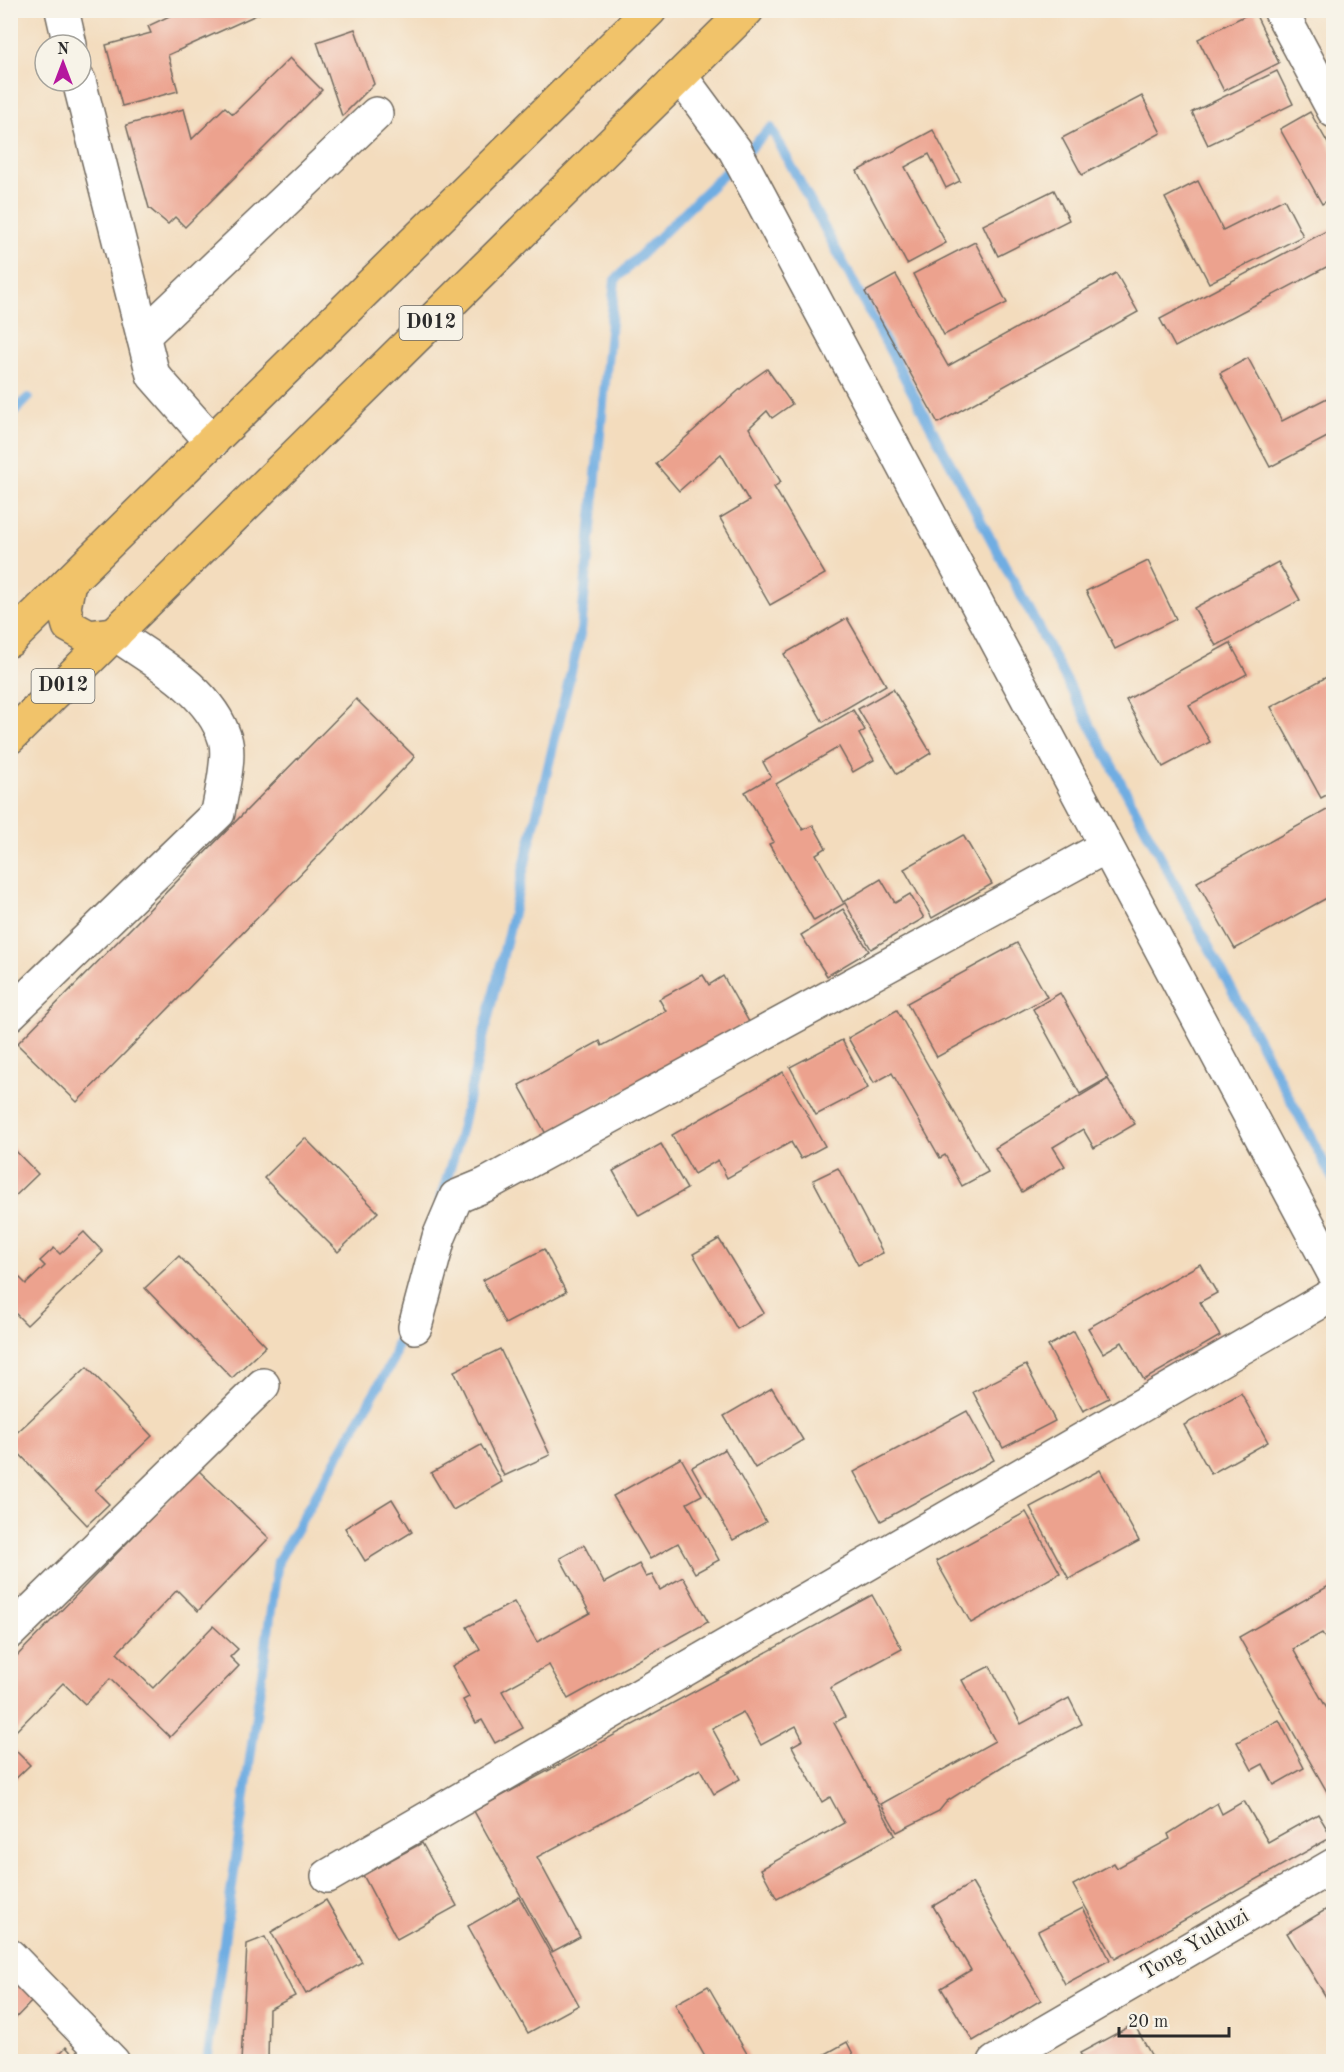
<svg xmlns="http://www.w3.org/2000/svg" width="1344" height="2072" font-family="'Old Standard TT',serif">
<rect width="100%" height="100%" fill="#f7f3e8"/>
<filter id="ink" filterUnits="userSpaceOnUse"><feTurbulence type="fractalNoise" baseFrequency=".0167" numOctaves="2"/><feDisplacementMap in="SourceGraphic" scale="12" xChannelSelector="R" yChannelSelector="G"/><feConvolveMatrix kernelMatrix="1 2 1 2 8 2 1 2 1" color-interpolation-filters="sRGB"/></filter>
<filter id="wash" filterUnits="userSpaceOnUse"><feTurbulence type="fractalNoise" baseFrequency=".008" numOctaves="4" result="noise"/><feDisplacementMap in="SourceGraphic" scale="24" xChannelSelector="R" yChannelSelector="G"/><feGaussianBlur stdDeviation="1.35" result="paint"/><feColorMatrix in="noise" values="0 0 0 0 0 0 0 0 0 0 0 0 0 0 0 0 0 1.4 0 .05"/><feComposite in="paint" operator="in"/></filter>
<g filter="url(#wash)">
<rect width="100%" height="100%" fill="#f3dcbd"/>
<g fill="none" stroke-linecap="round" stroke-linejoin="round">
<g stroke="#70ade2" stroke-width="10">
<polyline points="10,416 28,398"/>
<polyline points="440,1201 458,1142 581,630 615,280 771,128 1334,1181"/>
<polyline points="207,2062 278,1561 392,1362 404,1322"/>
</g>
</g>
<g id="blocks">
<g fill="#eca28e">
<polygon points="182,10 267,10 168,55 178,91 122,106 106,45 151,33 148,26"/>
<polygon points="1254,11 1279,63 1224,91 1198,39"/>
<polygon points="355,29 374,84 342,116 317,42"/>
<polygon points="290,58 322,90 185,227 175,217 168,224 149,208 126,125 184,109 192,139 225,107 233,114"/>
<polygon points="1277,71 1293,104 1208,145 1192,112"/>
<polygon points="1142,96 1161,133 1082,175 1062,138"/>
<polygon points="1310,112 1334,154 1334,197 1322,204 1280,129"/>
<polygon points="933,130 960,181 946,188 929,154 905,167 946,243 907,264 857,171"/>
<polygon points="1198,181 1223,230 1284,199 1303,236 1209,283 1165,198"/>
<polygon points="1054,190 1069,220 998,256 983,225"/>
<polygon points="1334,227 1334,263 1175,347 1160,319"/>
<polygon points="975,242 1007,303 944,335 913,274"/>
<polygon points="1116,273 1138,312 938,423 865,292 896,275 948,366"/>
<polygon points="1248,358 1282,421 1329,397 1334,405 1334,440 1331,435 1270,467 1220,373"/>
<polygon points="767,369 792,404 772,418 767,411 749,428 781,482 774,487 825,574 770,605 720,518 749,501 721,454 679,491 656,464 747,383"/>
<polygon points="1148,561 1176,619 1115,649 1086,591"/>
<polygon points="1278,562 1300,600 1216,646 1194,608"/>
<polygon points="847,618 886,685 823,722 784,654"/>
<polygon points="1230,643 1247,674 1189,705 1210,742 1163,767 1126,700"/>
<polygon points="1334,673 1334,791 1321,798 1271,707"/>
<polygon points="893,689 931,753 897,774 858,709"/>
<polygon points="356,699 415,757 77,1102 17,1044"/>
<polygon points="853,710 865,730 859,734 874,760 853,772 839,747 776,784 803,830 813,825 826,848 816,854 843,902 881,879 895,903 910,894 924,918 871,949 845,903 814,921 769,844 774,842 745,792 771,777 763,762"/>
<polygon points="1334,806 1334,894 1235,949 1197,882"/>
<polygon points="963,835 992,884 932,918 904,869"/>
<polygon points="843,909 869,951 827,976 801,935"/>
<polygon points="1017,943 1047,997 937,1057 907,1003"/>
<polygon points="703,975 709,985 723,976 749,1022 546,1134 519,1085 600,1041 602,1046 666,1011 659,999"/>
<polygon points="1060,993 1108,1078 1080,1094 1033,1009"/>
<polygon points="897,1010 988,1172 962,1186 945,1155 940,1158 892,1073 874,1083 848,1038"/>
<polygon points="842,1040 868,1088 816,1115 790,1067"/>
<polygon points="783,1072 825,1146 801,1159 791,1142 727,1178 718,1160 694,1174 672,1135"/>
<polygon points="1108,1079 1135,1124 1094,1148 1083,1129 1053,1147 1065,1166 1022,1192 995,1148"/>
<polygon points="305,1138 378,1212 338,1252 264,1178"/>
<polygon points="661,1144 687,1189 639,1216 613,1171"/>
<polygon points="10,1145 38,1174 10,1201"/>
<polygon points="838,1168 883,1253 858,1265 813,1180"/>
<polygon points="84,1232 103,1252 27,1325 10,1308 10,1268 26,1284 45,1266 40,1261 54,1248 60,1254"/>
<polygon points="719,1239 764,1313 737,1329 693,1254"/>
<polygon points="544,1249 566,1292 505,1324 483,1280"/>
<polygon points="179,1256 266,1346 232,1378 145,1288"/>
<polygon points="1200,1264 1217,1293 1200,1302 1220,1336 1144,1380 1122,1342 1103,1353 1088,1328"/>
<polygon points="1074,1331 1109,1398 1083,1411 1048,1346"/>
<polygon points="500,1349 550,1455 504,1476 454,1371"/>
<polygon points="1026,1365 1055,1421 1003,1448 973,1392"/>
<polygon points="87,1367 152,1436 95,1490 109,1504 87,1525 10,1444 10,1439"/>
<polygon points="772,1388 803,1440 755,1468 724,1416"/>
<polygon points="1241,1393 1268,1442 1211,1474 1184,1425"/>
<polygon points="967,1411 994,1460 881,1521 854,1472"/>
<polygon points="481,1445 502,1482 453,1510 431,1473"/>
<polygon points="725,1449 766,1522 733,1540 692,1467"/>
<polygon points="681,1458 702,1495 687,1503 719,1560 695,1573 678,1543 650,1559 613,1496"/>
<polygon points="198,1470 269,1538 198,1611 177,1590 117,1653 153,1688 213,1626 238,1649 230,1657 239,1666 170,1737 110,1679 85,1704 63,1683 10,1737 10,1663"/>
<polygon points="1100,1470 1139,1541 1069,1579 1030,1507"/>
<polygon points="392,1499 412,1532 365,1561 345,1528"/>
<polygon points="1026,1512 1060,1573 971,1623 936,1561"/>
<polygon points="584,1545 604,1583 639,1564 646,1577 652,1575 660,1590 683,1577 708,1622 568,1699 549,1665 502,1691 523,1728 495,1743 482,1720 476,1723 463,1700 469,1697 452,1666 480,1650 467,1627 514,1602 537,1642 590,1613 560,1558"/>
<polygon points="1334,1583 1334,1653 1322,1633 1293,1649 1334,1721 1334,1804 1239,1637"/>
<polygon points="872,1595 902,1649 830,1688 845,1717 834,1723 895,1835 777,1899 761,1869 844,1823 830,1797 822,1802 792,1746 803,1740 796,1726 761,1745 743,1712 712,1728 740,1779 714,1794 700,1769 537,1857 580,1937 552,1952 474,1811"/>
<polygon points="990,1666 1021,1724 1069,1698 1082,1724 1006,1764 947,1801 939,1811 897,1832 881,1804 995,1741 962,1680"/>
<polygon points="1279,1720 1304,1768 1274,1785 1263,1764 1252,1770 1237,1742"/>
<polygon points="10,1745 30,1765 10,1784"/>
<polygon points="1244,1801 1268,1842 1318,1814 1332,1837 1115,1959 1073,1885 1114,1863 1117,1868 1170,1839 1168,1834 1217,1803 1222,1814"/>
<polygon points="422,1843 457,1906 397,1939 363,1875"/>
<polygon points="972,1883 1041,2000 973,2041 941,1988 971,1970 933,1906"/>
<polygon points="519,1897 579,2005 528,2033 468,1926"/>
<polygon points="326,1900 362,1962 306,1994 271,1932"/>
<polygon points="1332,1906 1334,1908 1334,2010 1287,1933"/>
<polygon points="1083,1908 1110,1960 1065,1984 1038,1931"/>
<polygon points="265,1937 295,1996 269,2009 268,2062 241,2062 247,1944"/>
<polygon points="10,1973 36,1997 10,2024"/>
<polygon points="708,1986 750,2059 746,2062 708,2062 675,2004"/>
<polygon points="1134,2024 1155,2062 1085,2062 1080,2053"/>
<polygon points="847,2042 857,2062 811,2062"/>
<polygon points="66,2047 80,2062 51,2062"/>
</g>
</g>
</g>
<g filter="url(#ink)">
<use href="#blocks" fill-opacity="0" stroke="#71695e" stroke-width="1.5"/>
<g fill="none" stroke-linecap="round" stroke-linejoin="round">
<defs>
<g id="minor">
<polyline points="62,10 70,45"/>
<polyline points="1280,10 1334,111"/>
<polyline points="681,77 735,150 1334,1273"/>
<polyline points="79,81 153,375 212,442"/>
<polyline points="143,336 376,114"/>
<path d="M10 1014 218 813C221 793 231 758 225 739 210 690 154 661 115 634"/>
<polyline points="415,1327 439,1237 456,1197 485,1185 1105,847"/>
<polyline points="10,1632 263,1385"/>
<polyline points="328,1876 1334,1294"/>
<polyline points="10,1956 113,2062"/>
<polyline points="995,2062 1334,1865"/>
</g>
<g id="highway">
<polyline points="69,582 64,608 69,626 89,637 115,634"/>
<polyline points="10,640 650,10"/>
<polyline points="10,737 747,10"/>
</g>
</defs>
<use href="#minor" stroke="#71695e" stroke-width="36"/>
<use href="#highway" stroke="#71695e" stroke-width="36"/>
<use href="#minor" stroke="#fff" stroke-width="33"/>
<use href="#highway" stroke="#f1c36a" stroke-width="33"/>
</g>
</g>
<g text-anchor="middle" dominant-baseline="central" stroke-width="4.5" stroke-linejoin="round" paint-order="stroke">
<g fill="#f7f3e8" stroke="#686764" stroke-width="1.5">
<rect x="399.5" y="306" width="63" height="34" rx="4.5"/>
<rect x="31.5" y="669" width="63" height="34" rx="4.5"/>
</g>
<g font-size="20" font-weight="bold" fill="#2b2b2b">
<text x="431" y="323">D012</text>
<text x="63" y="686">D012</text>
</g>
<g font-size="21" fill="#2b2b2b" stroke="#f7f3e8">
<text transform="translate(1195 1945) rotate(-30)">Tong Yulduzi</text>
</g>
</g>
<rect width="1344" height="2072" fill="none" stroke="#f7f3e8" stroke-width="36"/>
<g transform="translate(63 63)"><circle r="28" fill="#f7f3e8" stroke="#a5a39c" stroke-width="1.5"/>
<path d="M0-4.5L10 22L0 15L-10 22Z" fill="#b5179e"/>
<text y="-9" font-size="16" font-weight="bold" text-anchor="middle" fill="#2b2b2b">N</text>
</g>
<path d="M1119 2027v9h110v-9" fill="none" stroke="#2b2b2b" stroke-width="3"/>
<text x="1128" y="2027" font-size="18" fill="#2b2b2b" stroke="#f7f3e8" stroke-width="4.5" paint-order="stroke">20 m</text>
</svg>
